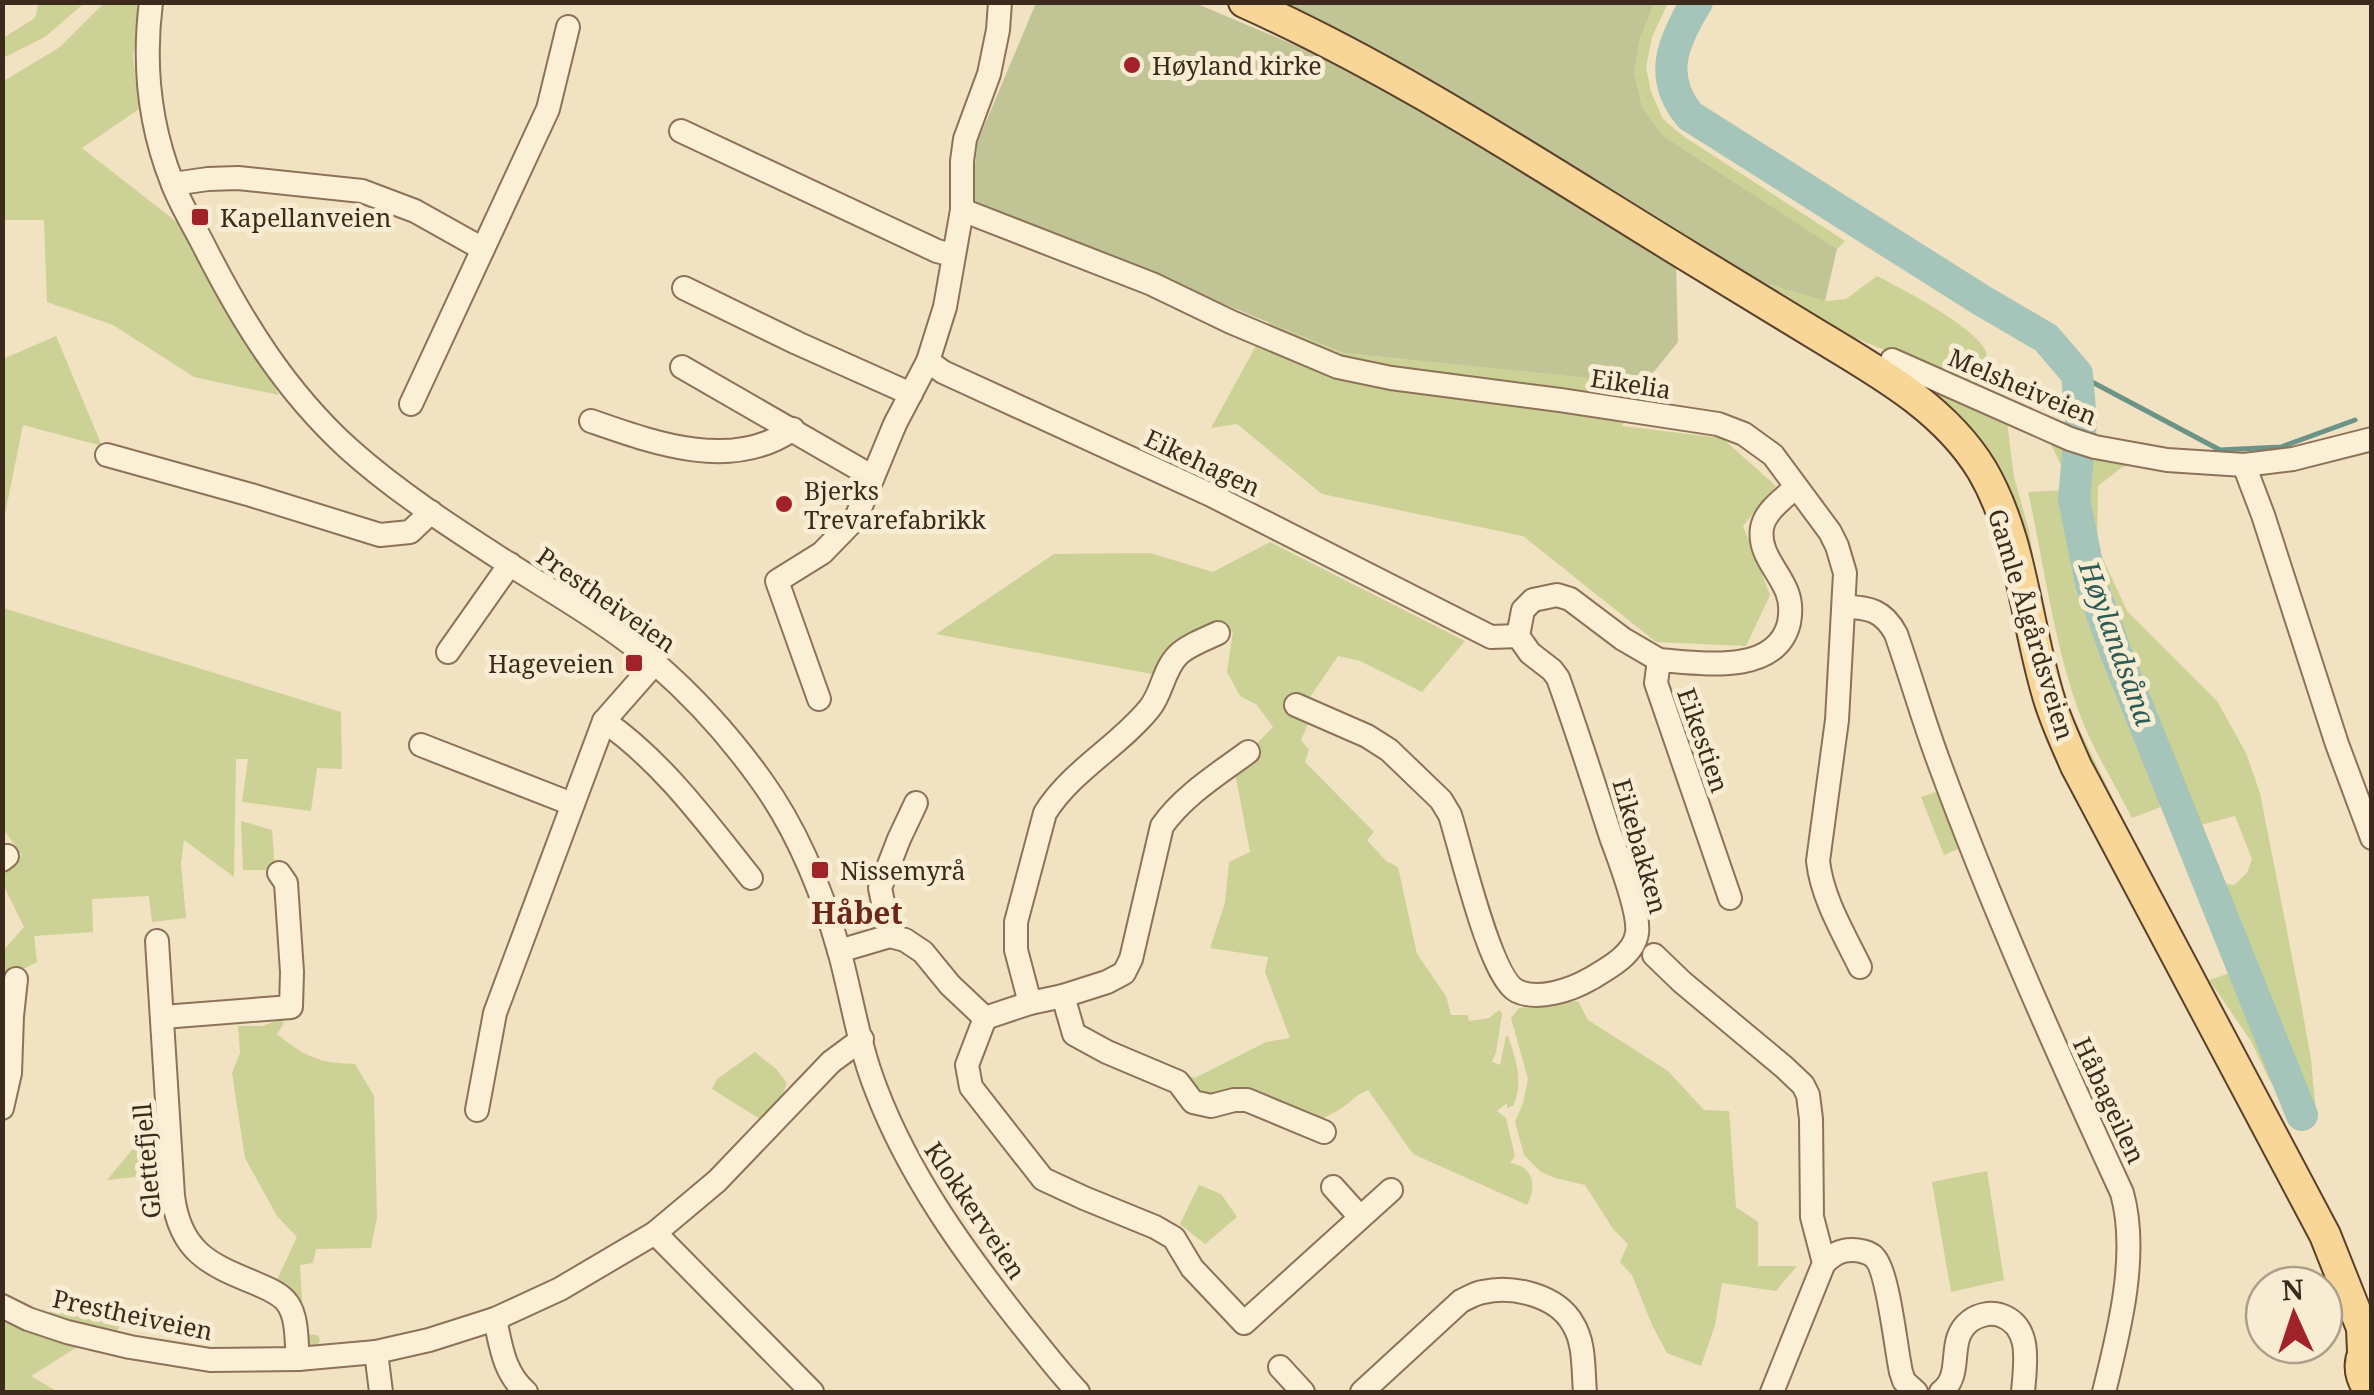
<svg xmlns="http://www.w3.org/2000/svg" width="2374" height="1395" font-family="'Noto Serif',serif">
<rect width="100%" height="100%" fill="#f1e2c2"/>
<g fill="#ccd195">
<polygon points="39,2 82,2 83,4 45,37 3,58 3,38 35,18"/>
<polygon points="104,3 142,3 133,56 139,109 82,148 183,227 279,395 194,377 113,325 47,302 44,220 3,220 2,82 60,47"/>
<polygon points="1654,3 1668,3 1652,37 1646,67 1651,92 1663,119 1683,136 1845,241 1837,249 1662,135 1642,106 1634,72 1640,39"/>
<path d="M1677 3H1689C1683 16 1673 31 1669 46 1663 68 1668 105 1685 121 1694 130 1709 136 1720 142L1714 147C1703 140 1690 134 1681 125 1640 87 1658 45 1677 3Z"/>
<polygon points="1724,146 1947,286 1946,295 1718,149"/>
<path d="M1738 275 1826 301 1846 299 1877 276C1899 287 1979 329 1986 352 1989 362 1985 373 1983 383L1971 385 1818 323Z"/>
<polygon points="1269,322 1344,353 1644,384 1622,426 1722,438 1776,486 1743,526 1770,595 1746,646 1656,642 1523,536 1322,494 1237,424 1211,428"/>
<polygon points="56,336 102,446 23,425 3,524 3,359"/>
<polygon points="1925,378 2007,422 2014,477 2029,531 2039,593 2055,663 2067,704 2117,807 2130,845 2083,761 2019,542 1920,390"/>
<path d="M2051 444 2139 462 2121 468 2098 486 2097 546 2127 611 2217 701 2246 753 2260 793 2300 998 2311 1059 2316 1114H2292L2269 1079 2251 1041 2209 980 2245 968 2216 893 2219 883 2234 885 2247 873 2252 859 2235 816 2177 831 2163 806 2132 818C2116 786 2095 753 2082 720 2054 647 2045 568 2028 492L2065 490 2064 472Z"/>
<path d="M1270 542 1465 641 1422 692 1360 661 1338 656 1306 703 1309 722 1301 740 1309 750 1305 762 1374 832 1367 840 1386 861 1398 867 1417 954 1446 996 1451 1015H1468L1469 1021 1490 1018 1493 1014 1500 1010 1502 1014 1496 1052 1492 1062 1500 1065 1506 1036H1508C1516 1059 1524 1083 1513 1106L1507 1108V1103L1497 1111 1506 1118 1515 1156 1510 1163C1534 1166 1537 1186 1527 1205L1413 1154 1368 1090C1358 1094 1355 1098 1347 1104 1339 1111 1327 1115 1318 1122L1199 1097 1176 1071 1195 1078 1266 1042 1290 1038 1265 972 1268 957 1210 948 1225 903 1229 862 1250 852 1234 767 1273 727 1257 705 1240 696 1227 672 1233 631 1152 674 936 634 1054 554 1150 553 1213 572Z"/>
<polygon points="3,608 341,712 342,769 317,768 311,811 242,802 248,759 236,759 234,877 184,840 181,864 186,918 152,922 149,896 92,899 93,932 34,936 37,962 9,976 7,997 3,999 2,952 24,927 3,884 3,869 22,855 3,829"/>
<polygon points="1939,791 1965,846 1944,855 1921,797"/>
<polygon points="241,821 272,830 275,870 243,870"/>
<polygon points="1578,1001 1588,1020 1668,1071 1704,1110 1729,1111 1736,1207 1758,1222 1758,1266 1797,1266 1776,1291 1722,1283 1715,1325 1701,1366 1667,1353 1652,1325 1632,1275 1620,1262 1628,1244 1613,1229 1585,1185 1555,1178 1541,1172 1524,1155 1515,1122 1523,1103 1528,1079 1511,1018 1519,1008"/>
<path d="M278 1016 284 1023 277 1034C305 1057 319 1063 355 1064L374 1096 377 1217 371 1248 316 1249 313 1263 300 1265 304 1334 317 1335 320 1338 318 1347 313 1348 303 1340 276 1282 297 1237 277 1216 245 1158 232 1073 240 1053 238 1026H262L275 1021Z"/>
<polygon points="755,1052 776,1069 787,1083 783,1094 760,1119 712,1089 717,1079"/>
<polygon points="155,1130 161,1131 163,1164 144,1166 144,1176 107,1180 137,1144"/>
<polygon points="1987,1171 2004,1280 1951,1292 1932,1182"/>
<polygon points="1199,1185 1221,1194 1237,1217 1205,1244 1180,1224"/>
<polygon points="92,1298 109,1302 121,1313 119,1328 113,1334 50,1316 49,1300"/>
<polygon points="2,1315 82,1344 31,1376 58,1392 3,1392"/>
</g>
<g fill="#c1c595">
<polygon points="1036,3 1195,3 1366,75 1676,263 1678,342 1644,384 1344,353 972,202 977,143"/>
<polygon points="1281,3 1654,3 1640,39 1634,72 1642,106 1662,135 1837,249 1825,301 1738,275 1316,17"/>
</g>
<g fill="none" stroke-linecap="round" stroke-linejoin="round">
<polyline stroke="#6b9388" stroke-width="5" points="2077,374 2220,450 2281,447 2355,420"/>
<path stroke="#a5c4ba" stroke-width="32" d="M1697 2C1673 41 1657 77 1690 116L1981 300 2046 338 2077 374 2081 422 2074 499 2091 583 2116 653 2302 1115"/>
<defs>
<g id="minor">
<path d="M151 2C143 65 149 124 172 182 180 204 193 224 203 244 242 321 285 391 349 449 398 493 456 530 512 566 561 597 612 626 656 664 695 698 731 738 761 780 798 831 823 894 840 954 852 999 859 1046 876 1089 909 1176 965 1253 1022 1325 1041 1348 1058 1371 1078 1392"/>
<polyline points="681,131 937,251 952,255"/>
<polyline points="173,184 208,179 238,178 362,191 415,211 483,249"/>
<path d="M962 210 1152 284 1231 322 1338 367 1391 378 1560 400 1718 424 1744 434 1773 455 1830 532 1837 546 1845 573 1837 720 1818 861C1822 898 1844 934 1860 967"/>
<polyline points="684,288 797,343 911,394"/>
<polyline points="1892,360 2070,439 2095,447 2167,460 2244,465 2293,459 2372,439"/>
<polyline points="928,361 943,372 1211,495 1491,637 1518,636"/>
<polyline points="682,367 873,477"/>
<polyline points="411,404 548,109 568,27"/>
<path d="M591 421C654 443 732 472 793 429"/>
<polyline points="107,455 251,495 380,535 410,532 431,512"/>
<polyline points="2244,465 2263,515 2337,744 2372,838"/>
<path d="M1845 607C1869 607 1884 611 1896 634 1910 674 1922 716 1937 757 1991 905 2056 1050 2122 1193 2139 1254 2119 1332 2104 1392"/>
<polyline points="448,652 510,564"/>
<polyline points="819,699 777,581 822,553 856,518 895,424 928,361 945,307 962,210 962,161 965,139 989,74 998,30 1000,2"/>
<path d="M1296 705 1367 736 1389 750 1441 800 1450 815C1461 849 1490 978 1517 991 1538 1001 1571 990 1590 979 1607 969 1634 955 1637 933 1640 912 1619 859 1611 837 1594 784 1577 731 1558 678L1552 670 1530 653 1518 636 1523 610 1533 600 1557 595 1570 599 1623 639 1659 660"/>
<path d="M604 721C663 762 707 823 751 878"/>
<polyline points="421,745 572,804"/>
<polyline points="2,860 7,856"/>
<path d="M1730 898 1656 683 1659 660C1700 663 1776 676 1789 623 1791 612 1791 602 1787 592 1779 571 1758 553 1762 528 1765 511 1783 499 1796 487"/>
<polyline points="890,936 880,888 899,839 916,803"/>
<path d="M157 941 173 1196C180 1251 208 1264 255 1283 266 1288 281 1293 288 1304 298 1319 296 1342 298 1359"/>
<path d="M839 951 890 936 905 940 923 952 950 985 985 1018 1030 1003 1063 996 1107 982 1124 973 1131 959 1162 826C1184 795 1217 775 1248 752"/>
<polyline points="1654,955 1682,982 1784,1067 1803,1085 1808,1095 1811,1119 1812,1217 1824,1263 1772,1392"/>
<polyline points="1063,996 1074,1034 1107,1052 1178,1082 1193,1102 1211,1106 1234,1100 1247,1100 1324,1132"/>
<path d="M1030 1003 1016 950V922L1045 813C1071 771 1118 747 1149 709 1162 694 1163 670 1178 655 1188 645 1206 639 1218 633"/>
<polyline points="163,1017 291,1007 292,972 286,883 279,873"/>
<polyline points="985,1018 967,1065 971,1087 1043,1179 1084,1198 1155,1227 1174,1238 1192,1268 1244,1323 1391,1190"/>
<polyline points="2,1108 10,1073 12,1016 16,979"/>
<polyline points="477,1110 495,1013 604,721 655,663"/>
<polyline points="1333,1187 1360,1217"/>
<polyline points="655,1233 812,1392"/>
<path d="M1824 1263C1833 1255 1839 1250 1852 1250 1859 1250 1869 1252 1874 1257 1888 1269 1896 1350 1901 1372L1904 1381 1916 1392"/>
<polyline points="2,1306 28,1319 67,1332 130,1347 210,1360 298,1359 376,1352 429,1340 495,1319 560,1289 655,1233 717,1181 831,1062 862,1039"/>
<path d="M495 1319C501 1347 504 1373 526 1392"/>
<polyline points="376,1352 381,1392"/>
<polyline points="1280,1367 1303,1392"/>
<path d="M1362 1392 1461 1301C1468 1298 1475 1293 1483 1292 1512 1285 1557 1295 1573 1324 1585 1343 1583 1370 1585 1392"/>
<path d="M1941 1392C1965 1374 1945 1340 1970 1321 1978 1315 1990 1312 2000 1315 2033 1326 2025 1365 2023 1392"/>
</g>
<g id="major">
<path d="M1244 2C1401 72 1545 169 1691 258 1732 283 1773 308 1814 333 1875 370 1944 407 1982 470 2023 540 2026 627 2050 702 2057 724 2067 745 2076 766L2325 1235 2362 1328 2363 1352"/>
<path d="M2371 1392C2357 1375 2357 1357 2372 1340"/>
</g>
</defs>
<use href="#minor" stroke="#8d7258" stroke-width="26"/>
<use href="#major" stroke="#5b402c" stroke-width="34"/>
<use href="#minor" stroke="#fbefd6" stroke-width="22"/>
<use href="#major" stroke="#f7d697" stroke-width="30"/>
</g>
<g fill="#a12328" stroke="#f8ecd3" stroke-width="4">
<circle cx="1132" cy="65" r="10"/>
<rect x="190" y="207" width="20" height="20" rx="5"/>
<circle cx="784" cy="504" r="10"/>
<rect x="624" y="653" width="20" height="20" rx="5"/>
<rect x="810" y="860" width="20" height="20" rx="5"/>
</g>
<g text-anchor="middle" dominant-baseline="central" stroke-width="10" stroke-linejoin="round" paint-order="stroke">
<g font-size="25" fill="#3c2b1d" stroke="#f8ecd3" text-anchor="start">
<text x="1152" y="65">Høyland kirke</text>
<text x="220" y="217">Kapellanveien</text>
<text x="804" y="490">Bjerks<tspan x="804" dy="29">Trevarefabrikk</tspan></text>
<text x="614" y="663" text-anchor="end">Hageveien</text>
<text x="840" y="870">Nissemyrå</text>
</g>
<g font-size="25" fill="#3c2b1d" stroke="#f8ecd3">
<text transform="translate(1631 383) rotate(9)">Eikelia</text>
<text transform="translate(2023 386) rotate(23)">Melsheiveien</text>
<text transform="translate(1203 462) rotate(25)">Eikehagen</text>
<text transform="translate(607 599) rotate(35)">Prestheiveien</text>
<text transform="translate(2032 624) rotate(73)">Gamle Ålgårdsveien</text>
<text transform="translate(1704 740) rotate(71)">Eikestien</text>
<text transform="translate(1641 846) rotate(74)">Eikebakken</text>
<text transform="translate(2110 1100) rotate(65)">Håbageilen</text>
<text transform="translate(146 1161) rotate(-95)">Glettefjell</text>
<text transform="translate(976 1210) rotate(56)">Klokkerveien</text>
<text transform="translate(133 1314) rotate(12)">Prestheiveien</text>
</g>
<g font-size="28" font-style="italic" fill="#2b5d58" stroke="#f8ecd3">
<text transform="translate(2118 643) rotate(70)">Høylandsåna</text>
</g>
<g font-size="30" font-weight="bold" fill="#6c2719" stroke="#f8ecd3">
<text x="857" y="912">Håbet</text>
</g>
</g>
<rect width="2374" height="1395" fill="none" stroke="#3c2b1d" stroke-width="10"/>
<g transform="translate(2294 1315) rotate(357)"><circle r="48" fill="#f8ecd3" stroke="#ad9f8a" stroke-width="2.5"/>
<path d="M0-8L18 38L0 25L-18 38Z" fill="#a12328"/>
<text y="-15" font-size="28" font-weight="bold" text-anchor="middle" fill="#3c2b1d">N</text>
</g>
</svg>
